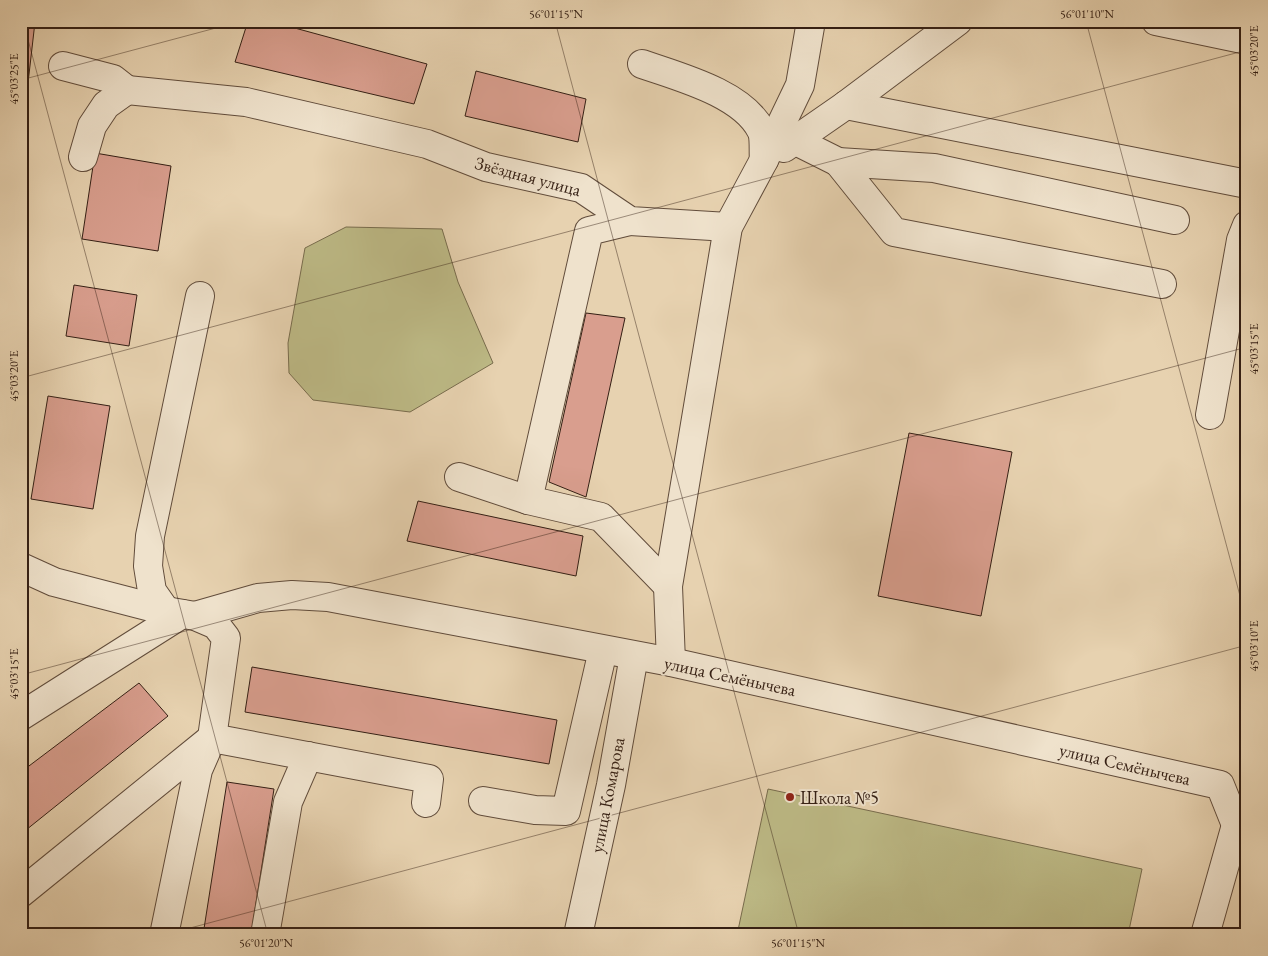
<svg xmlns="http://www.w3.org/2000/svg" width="1268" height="956" font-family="'EB Garamond',serif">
<rect width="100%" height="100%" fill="#e7d2b0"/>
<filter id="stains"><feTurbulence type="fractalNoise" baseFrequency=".004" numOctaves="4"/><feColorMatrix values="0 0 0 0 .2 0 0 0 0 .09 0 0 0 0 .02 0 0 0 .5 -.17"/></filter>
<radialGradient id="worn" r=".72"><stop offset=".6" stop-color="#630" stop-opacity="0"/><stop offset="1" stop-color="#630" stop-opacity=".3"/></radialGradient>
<g fill="#bdba86" stroke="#786c4d">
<polygon points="346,227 442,229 458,282 493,363 410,412 313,400 289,373 288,343 305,248"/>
<polygon points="768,789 1142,869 1128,935 737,935"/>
</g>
<g fill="#d99e8e" stroke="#341f14">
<polygon points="21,21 35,22 28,83 21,82"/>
<polygon points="248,21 269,21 427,64 414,104 235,62"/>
<polygon points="476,71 586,99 578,142 465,116"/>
<polygon points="95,153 171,166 158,251 82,239"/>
<polygon points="74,285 137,295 129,346 66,336"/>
<polygon points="586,313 625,318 586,497 549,482"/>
<polygon points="48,396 110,406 93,509 31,499"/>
<polygon points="909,433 1012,452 981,616 878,596"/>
<polygon points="418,501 583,536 576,576 407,541"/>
<polygon points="252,667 557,720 549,764 245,712"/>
<polygon points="139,683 168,716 21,834 21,772"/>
<polygon points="227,782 274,789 251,935 203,935"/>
</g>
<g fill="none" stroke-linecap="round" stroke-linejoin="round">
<defs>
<g id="minor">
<polyline points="1156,21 1247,40"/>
<path d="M642 64C679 77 742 93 761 130 765 137 763 151 764 160"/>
<polyline points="63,66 113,79 127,90"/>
<polyline points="127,90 246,102 427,144 486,167 581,188 630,221 728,227"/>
<polyline points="846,105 1247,184"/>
<polyline points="796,141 838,162 934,168 1175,220"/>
<polyline points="784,148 846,105 958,21"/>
<polyline points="83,157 92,126 106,105 127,90"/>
<polyline points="838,162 894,232 1162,284"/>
<polyline points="1210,415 1241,240 1247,225"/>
<polyline points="459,477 528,500 601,517 668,586"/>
<polyline points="528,500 589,231 630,221"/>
<polyline points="21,567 54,582 166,611 195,616 216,625 226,638 212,738 198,770 164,935"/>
<polyline points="166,611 152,591 148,566 150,536 200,296"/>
<polyline points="195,616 258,598 292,595 328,597 671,662 1220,785 1236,825"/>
<polyline points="671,662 668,586 728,227 764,160 800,85 811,21"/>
<polyline points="21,716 182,614"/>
<polyline points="483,801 535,810 566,811 603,650"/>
<polyline points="21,893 212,738 429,779 426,803"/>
<polyline points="265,935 288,802 308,756"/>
<polyline points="578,935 611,785 634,656"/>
<polyline points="1205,935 1236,825"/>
</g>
</defs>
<use href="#minor" stroke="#614c3b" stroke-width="30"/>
<use href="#minor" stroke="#efe2cc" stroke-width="28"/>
</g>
<path fill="none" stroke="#341f14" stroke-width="1" stroke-opacity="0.45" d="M23 21 268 935M555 21 799 935M1086 21 1247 622M21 80 242 21M21 378 1247 50M21 675 1247 347M164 935 1247 645"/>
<circle fill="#8f2418" stroke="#efe2cc" stroke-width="2" cx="790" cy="797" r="5"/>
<g text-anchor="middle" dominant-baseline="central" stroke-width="4" stroke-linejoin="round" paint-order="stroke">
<g font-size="18" fill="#341f14" stroke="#efe2cc">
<text transform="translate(528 176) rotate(15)">Звёздная улица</text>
<text transform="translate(730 676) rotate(12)">улица Семёнычева</text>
<text transform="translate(1125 764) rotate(13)">улица Семёнычева</text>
<text transform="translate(607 795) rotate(-79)">улица Комарова</text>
</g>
<g font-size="18" fill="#341f14" stroke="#efe2cc" text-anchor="start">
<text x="800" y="797">Школа №5</text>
</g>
</g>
<rect width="1268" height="956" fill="none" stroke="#e7d2b0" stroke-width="55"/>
<rect x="28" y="28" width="1212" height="900" fill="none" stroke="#341f14" stroke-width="2"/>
<g font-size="12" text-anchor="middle" fill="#341f14">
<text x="556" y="18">56°01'15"N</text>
<text x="1087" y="18">56°01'10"N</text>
<text transform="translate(1254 51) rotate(-90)" y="4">45°03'20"E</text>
<text transform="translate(14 79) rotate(-90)" y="4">45°03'25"E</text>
<text transform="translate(1254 349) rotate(-90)" y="4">45°03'15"E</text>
<text transform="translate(14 376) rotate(-90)" y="4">45°03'20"E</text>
<text transform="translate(1254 646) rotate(-90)" y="4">45°03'10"E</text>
<text transform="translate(14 674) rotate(-90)" y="4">45°03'15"E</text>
<text x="266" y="947">56°01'20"N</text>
<text x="798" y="947">56°01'15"N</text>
</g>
<rect width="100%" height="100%" filter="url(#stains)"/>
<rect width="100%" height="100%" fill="url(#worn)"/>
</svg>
